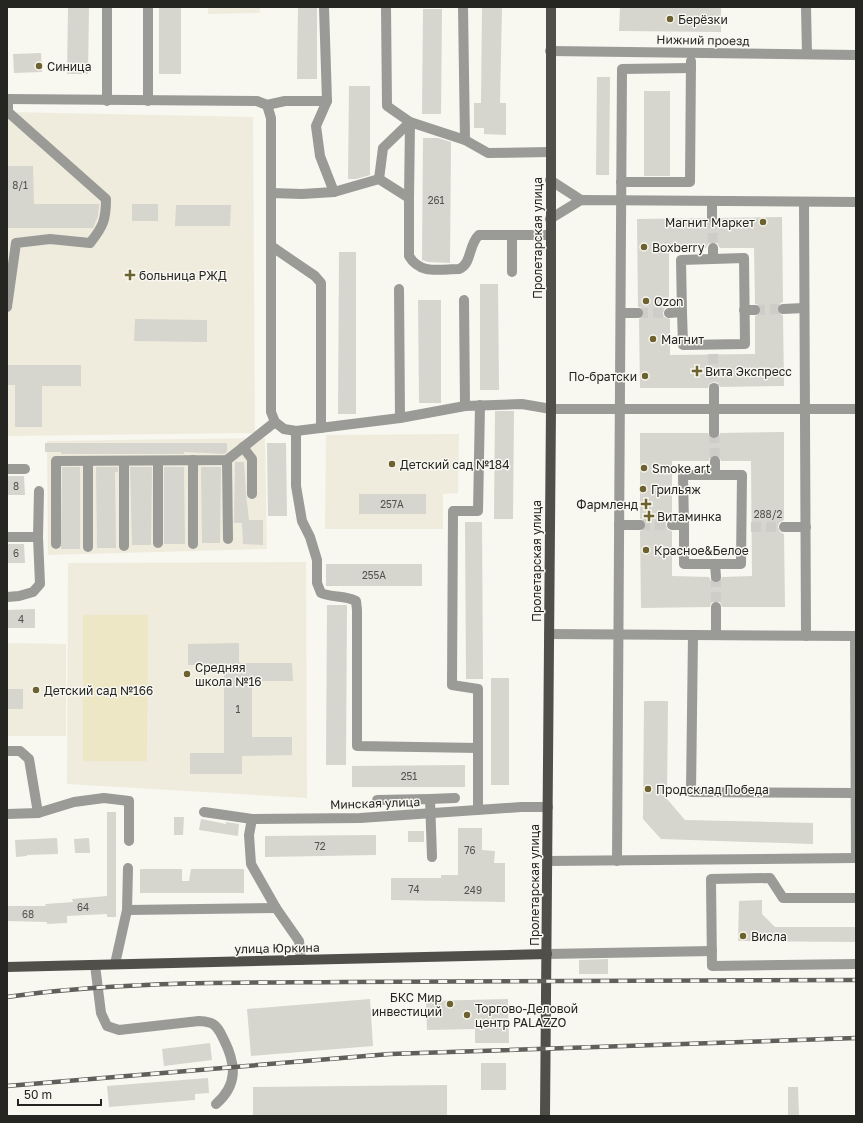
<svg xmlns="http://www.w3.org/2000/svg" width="863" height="1123" font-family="'Golos Text',sans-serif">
<rect width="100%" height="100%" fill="#f8f7f0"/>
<g fill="#efecde">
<polygon points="208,7 260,7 260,13 208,14"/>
<polygon points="7,112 253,117 255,433 7,436"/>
<polygon points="459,434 458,493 443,494 443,529 325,529 326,435"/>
<polygon points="265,438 267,549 48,555 47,441"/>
<polygon points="306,562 307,798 67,784 68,563"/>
<polygon points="7,643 66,644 66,736 7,736"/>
</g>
<polygon fill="#eee7c6" points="83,615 148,615 147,761 83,761"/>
<g fill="#d6d5ce" fill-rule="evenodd">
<polygon points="68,7 89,7 88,74 67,74"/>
<rect x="159" y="7" width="22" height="67"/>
<polygon points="298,7 317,7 317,79 297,79"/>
<polygon points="482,7 502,7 500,103 506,103 506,135 484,134 484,128 474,128 474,103 481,103"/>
<polygon points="620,7 721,7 721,32 619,31"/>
<polygon points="423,9 442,9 441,114 422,114"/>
<polygon points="41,53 42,72 14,73 13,54"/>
<polygon points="597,77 610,77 609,175 596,175"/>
<polygon points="349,86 370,86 370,175 356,179 348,179"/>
<rect x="644" y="91" width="26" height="85"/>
<polygon points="423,138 438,138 451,142 450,263 428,262 422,260"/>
<polygon points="7,166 33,166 34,204 99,204 98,216 93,228 7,228"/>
<rect x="132" y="204" width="26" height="17"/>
<polygon points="176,205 231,205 230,226 175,226"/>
<path d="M782 217 783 302 779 304 777 309 778 313 783 315 784 386 720 387 718 383 714 382 709 384 708 388H640L639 319 643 317 644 313 642 308 638 307 637 219 706 218 708 223 712 224 717 222 718 218ZM713 242 717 243 720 248H754L755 304 759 305 761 310 760 314 755 316V354L670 355V319L664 317 663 313 665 308 669 306V249L706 248 708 244Z"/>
<polygon points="339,252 356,252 356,414 338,414"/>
<polygon points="480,284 498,284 499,390 480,390"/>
<polygon points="418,300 441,300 441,403 419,403"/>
<polygon points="135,319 207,320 207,342 134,341"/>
<polygon points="7,365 81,365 81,386 42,386 42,427 15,427 15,385 7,385"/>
<polygon points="495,411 514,411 513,519 494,519"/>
<path d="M784 432V520L779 523 778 527 780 532 784 534 785 607H722L720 602 716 601 711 603 710 607 641 608 640 531 645 529 646 525 644 520 640 519V433H708L710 438 714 439 719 437 720 433ZM715 455 719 456 721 461H751L752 576 722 577 720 582 716 583 711 581 709 577 672 576V531L668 530 666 525 667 521 672 519V461H709L710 457Z"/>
<polygon points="45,443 227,443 227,451 225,454 184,452 184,454 61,454 61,452 45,452"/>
<polygon points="267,443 286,443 287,516 268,516"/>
<polygon points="235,462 244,462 246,494 249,520 263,520 263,545 243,544 242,523 234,523"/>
<polygon points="62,467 80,467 80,549 61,549"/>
<polygon points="96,467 118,467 118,472 115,472 116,548 97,548"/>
<polygon points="130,467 152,467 151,545 132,545"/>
<polygon points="164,467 184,467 185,544 164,544"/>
<polygon points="201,467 221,467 220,543 202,543"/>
<polygon points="7,476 24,476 25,495 7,495"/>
<rect x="359" y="494" width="67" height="20"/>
<polygon points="465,522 482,522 483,679 466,679"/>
<polygon points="7,544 24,544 25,563 7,563"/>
<rect x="326" y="564" width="96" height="22"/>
<polygon points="327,605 347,605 346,765 326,765"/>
<polygon points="35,609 35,628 7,628 7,610"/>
<polygon points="239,643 239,663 292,663 293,681 252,681 252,737 292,737 292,755 242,756 242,774 190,774 190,753 224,753 224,665 188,665 188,644"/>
<rect x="491" y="678" width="18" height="107"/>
<rect x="7" y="689" width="16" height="20"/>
<polygon points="644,701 668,701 667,799 685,820 813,823 813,844 661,839 643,819"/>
<polygon points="465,765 465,787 352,787 352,766"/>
<polygon points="107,812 116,812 116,917 107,917 107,914 67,916 67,923 47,924 47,922 7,921 7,906 46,906 45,904 73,902 72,899 107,896"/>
<polygon points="174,817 184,817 183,835 174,835"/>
<polygon points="201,819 226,824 226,822 239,824 238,836 199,830"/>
<polygon points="458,828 482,828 482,850 495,851 494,863 505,863 505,902 391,900 391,878 441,878 441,875 458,875"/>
<rect x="408" y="831" width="16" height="11"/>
<polygon points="376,835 376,855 265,857 265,836"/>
<polygon points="57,838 58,854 27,855 27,856 16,857 15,840"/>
<polygon points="89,838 90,853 75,853 74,839"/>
<polygon points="140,869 182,869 182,881 189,881 191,869 244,869 244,893 140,893"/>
<polygon points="762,900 762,914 775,927 856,927 856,942 738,941 739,901"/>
<polygon points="608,959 608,974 579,974 579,960"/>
<polygon points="370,999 373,1046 251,1056 247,1009"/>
<polygon points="508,999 509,1043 475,1043 475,1029 427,1030 426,1001"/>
<polygon points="210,1043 212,1060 164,1066 162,1049"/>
<rect x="481" y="1063" width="25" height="27"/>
<polygon points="208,1078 209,1093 195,1094 195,1100 109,1107 107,1086"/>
<polygon points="447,1085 447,1116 253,1116 253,1087"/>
<polygon points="788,1087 798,1087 799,1116 788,1116"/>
</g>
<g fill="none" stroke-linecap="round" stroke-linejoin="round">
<g stroke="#cecdc7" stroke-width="10" stroke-dasharray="10 5" stroke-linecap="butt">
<polyline points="712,218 713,248"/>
<polyline points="755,310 783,309"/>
<polyline points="638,313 669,313"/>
<polyline points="713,354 714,388"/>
<polyline points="714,433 715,461"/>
<polyline points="640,525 672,525"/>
<polyline points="751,527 784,527"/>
<polyline points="716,577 716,607"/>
</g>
<g stroke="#9a9a97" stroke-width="10">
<polyline points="386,7 387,106 410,122 409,198"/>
<polyline points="463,7 465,140"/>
<polyline points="806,7 807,54"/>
<polyline points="550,51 856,55"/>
<polyline points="7,99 257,101 267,105 271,118 271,412 275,422 284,429 296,431 400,418 465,406 522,404 551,409 856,409"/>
<polyline points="107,101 107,7"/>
<polyline points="148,101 148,7"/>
<polyline points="327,101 316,126 320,156 334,192"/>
<polyline points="267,105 285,101 327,101 324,7"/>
<path d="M379 179 409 198V256C420 275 440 269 459 269 472 264 468 245 479 235H550"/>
<polyline points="550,180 581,200"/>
<polyline points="621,182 690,182 691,61"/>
<polyline points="271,193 302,194 334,192 379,179 383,148 410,122 465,140 488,153 550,152"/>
<polyline points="712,201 712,218"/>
<polyline points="804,202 806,636"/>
<polyline points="550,219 581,200 856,202"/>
<polyline points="271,246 315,276 321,283 321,428"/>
<polyline points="713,248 713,259"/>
<polyline points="512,272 512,235"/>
<polyline points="399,289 400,418"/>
<polyline points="464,300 465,406"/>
<path d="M7 307 16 243 50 239 90 243C103 227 106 220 106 199L8 112V99"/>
<polyline points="783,309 804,308"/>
<polyline points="744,310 755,310"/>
<polyline points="622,313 638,313"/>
<polyline points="669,313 682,312 681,260 744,258 745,344 683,345 682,312"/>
<polyline points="714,388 714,433"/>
<path d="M296 431V486L302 521 310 537 317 560V583L321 593C333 598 344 595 356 601L357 610V746L478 748V689L452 685 453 511H478L480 405"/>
<polyline points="243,447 252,459 252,494"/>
<polyline points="227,460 228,539"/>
<polyline points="88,461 88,547"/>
<polyline points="158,461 158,543"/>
<polyline points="715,461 715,475"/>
<polyline points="7,469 25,469"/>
<polyline points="619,525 640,525"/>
<polyline points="672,525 684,525 683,475 742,475 741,564 684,564 684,525"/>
<polyline points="784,527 806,527"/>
<polyline points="7,537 38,537 40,584 33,592 19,596 7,597"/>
<polyline points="38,537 39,491"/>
<polyline points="56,544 56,461 227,460 275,422"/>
<polyline points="193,544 193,460"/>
<polyline points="124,546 124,461"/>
<polyline points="715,564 716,577"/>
<polyline points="549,634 856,636"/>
<polyline points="693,635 691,792 855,793"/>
<polyline points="716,635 716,607"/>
<polyline points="855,636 856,858"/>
<polyline points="7,751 20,751 29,759 38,813"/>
<polyline points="430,799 455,798"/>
<polyline points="377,800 430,799 432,857"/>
<polyline points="478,810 478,748"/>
<polyline points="204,812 252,819 360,818 521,807 548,807"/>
<polyline points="7,814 38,813 74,802 104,798 129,801 129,841"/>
<polyline points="252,819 249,835 251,864 276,908 299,941 301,960"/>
<polyline points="548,861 855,858"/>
<polyline points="617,861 622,69 691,68"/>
<polyline points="856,898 783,898 770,878 711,879 712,966 856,964"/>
<polyline points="127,910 276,908"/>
<polyline points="547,954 712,951"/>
<polyline points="115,964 127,910 128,868"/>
<path d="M95 965 101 1013 107 1026 119 1030 199 1021C202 1021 208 1022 211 1023 218 1026 221 1034 224 1040 236 1064 238 1085 216 1104"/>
</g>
<g stroke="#504f4a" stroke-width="10">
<polyline points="7,967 547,954"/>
<polyline points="545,1116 551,409 551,7"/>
</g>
<defs>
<g id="rail">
<path d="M7 997C118 981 232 983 344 982 514 981 685 981 856 980"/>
<polyline points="7,1086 390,1054 856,1038"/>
</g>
</defs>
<use href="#rail" stroke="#605f5b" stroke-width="4.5"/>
<use href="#rail" stroke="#f8f7f0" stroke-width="3" stroke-dasharray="9" stroke-linecap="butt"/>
</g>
<g fill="#6d622f" stroke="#f8f7f0" stroke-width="1.5">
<circle cx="670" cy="19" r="4"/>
<circle cx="39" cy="66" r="4"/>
<circle cx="763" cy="222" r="4"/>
<circle cx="644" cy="247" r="4"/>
<path d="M128 269h4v4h4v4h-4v4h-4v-4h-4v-4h4z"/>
<circle cx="646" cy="301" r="4"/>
<circle cx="653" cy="339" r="4"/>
<path d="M695 365h4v4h4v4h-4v4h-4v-4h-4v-4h4z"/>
<circle cx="645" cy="376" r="4"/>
<circle cx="392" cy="464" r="4"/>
<circle cx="644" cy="468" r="4"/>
<circle cx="643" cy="489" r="4"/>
<path d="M644 498h4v4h4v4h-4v4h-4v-4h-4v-4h4z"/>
<path d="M647 510h4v4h4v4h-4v4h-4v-4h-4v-4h4z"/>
<circle cx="646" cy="550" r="4"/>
<circle cx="187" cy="674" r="4"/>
<circle cx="36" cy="690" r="4"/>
<circle cx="648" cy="789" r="4"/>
<circle cx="743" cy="936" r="4"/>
<circle cx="450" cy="1004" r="4"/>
<circle cx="467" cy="1015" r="4"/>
</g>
<g text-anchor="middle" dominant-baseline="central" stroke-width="3" stroke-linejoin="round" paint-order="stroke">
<g font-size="10" fill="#51514d">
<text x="20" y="185">8/1</text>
<text x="436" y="200">261</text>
<text x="16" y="486">8</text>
<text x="392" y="504">257А</text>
<text x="768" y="514">288/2</text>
<text x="16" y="553">6</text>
<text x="374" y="575">255А</text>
<text x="21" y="619">4</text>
<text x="238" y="709">1</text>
<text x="409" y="776">251</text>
<text x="320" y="846">72</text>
<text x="470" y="850">76</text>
<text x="414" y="889">74</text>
<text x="473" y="890">249</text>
<text x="83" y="907">64</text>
<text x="28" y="914">68</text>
</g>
<g font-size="12" fill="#252522" stroke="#f8f7f0" text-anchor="start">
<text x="678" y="19">Берёзки</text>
<text x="47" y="66">Синица</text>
<text x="755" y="222" text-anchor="end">Магнит Маркет</text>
<text x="652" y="247">Boxberry</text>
<text x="139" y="275">больница РЖД</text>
<text x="654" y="301">Ozon</text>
<text x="661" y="339">Магнит</text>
<text x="705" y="371">Вита Экспресс</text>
<text x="637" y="376" text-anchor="end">По-братски</text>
<text x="400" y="464">Детский сад №184</text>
<text x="652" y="468">Smoke art</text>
<text x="651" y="489">Грильяж</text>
<text x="638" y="504" text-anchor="end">Фармленд</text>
<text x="657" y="516">Витаминка</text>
<text x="654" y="550">Красное&amp;Белое</text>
<text x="195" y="667">Средняя<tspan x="195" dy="14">школа №16</tspan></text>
<text x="44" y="690">Детский сад №166</text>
<text x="656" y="789">Продсклад Победа</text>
<text x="751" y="936">Висла</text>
<text x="442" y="997" text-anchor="end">БКС Мир<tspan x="442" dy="14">инвестиций</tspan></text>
<text x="475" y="1008">Торгово-Деловой<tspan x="475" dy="14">центр PALAZZO</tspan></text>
</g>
<g font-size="12" fill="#252522" stroke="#f8f7f0">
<text transform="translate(703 40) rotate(1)">Нижний проезд</text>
<text transform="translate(537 238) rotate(-90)">Пролетарская улица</text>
<text transform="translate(536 561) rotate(-90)">Пролетарская улица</text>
<text transform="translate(375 803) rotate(-2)">Минская улица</text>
<text transform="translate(534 885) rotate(-90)">Пролетарская улица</text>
<text transform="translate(277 948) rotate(-1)">улица Юркина</text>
</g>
</g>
<rect width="863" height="1123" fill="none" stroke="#252522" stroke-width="16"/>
<path d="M18 1099v6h83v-6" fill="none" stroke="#252522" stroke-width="2"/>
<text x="24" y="1099" font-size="12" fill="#252522" stroke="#f8f7f0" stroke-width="3" paint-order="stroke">50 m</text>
</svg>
